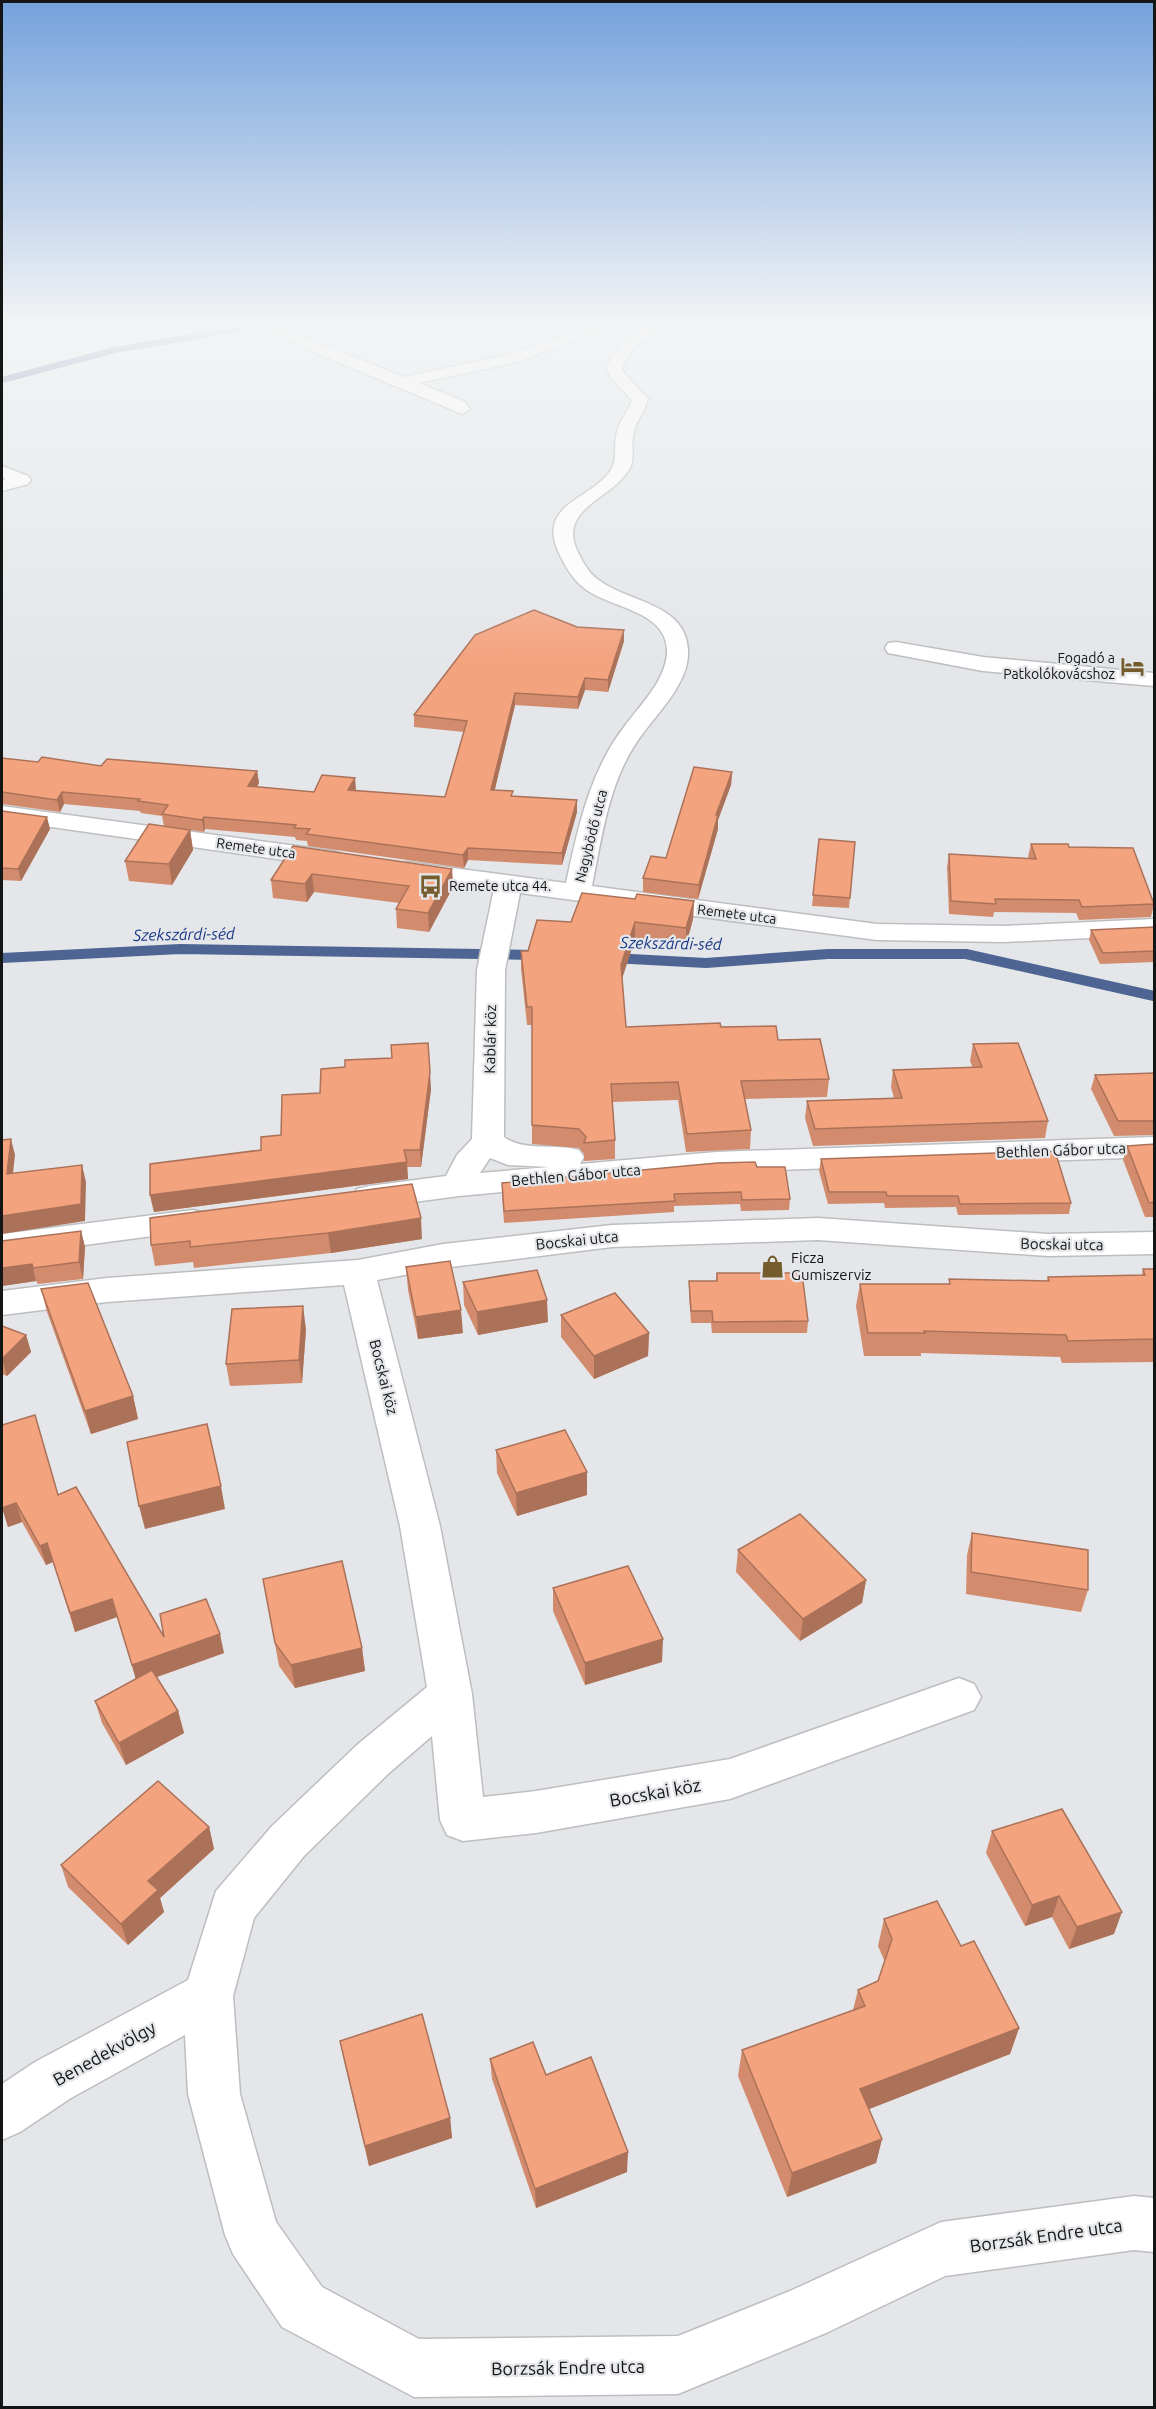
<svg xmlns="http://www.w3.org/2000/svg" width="1156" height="2409" font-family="Ubuntu,sans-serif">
<rect width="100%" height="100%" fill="#e4e6e9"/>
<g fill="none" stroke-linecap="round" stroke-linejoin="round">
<polyline stroke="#4e6594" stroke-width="6" points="2,380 115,350 243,328"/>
<g stroke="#4e6594" stroke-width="10">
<polyline points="2,958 180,949 535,955"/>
<polyline points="612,958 706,963 828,954 966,954 1154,996"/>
</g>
<defs>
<g id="minor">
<polygon points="266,323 280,323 281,328 404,377 508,355 578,330 613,323 642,323 635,327 582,338 517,362 419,383 465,402 470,409 462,414 269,333"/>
<path d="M656 323H685L683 326C651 334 637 336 622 368L624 373 648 399C645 412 634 423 633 437 631 447 635 459 630 468 614 498 560 507 576 548 581 559 587 571 596 578 624 602 686 602 688 650 690 682 658 712 641 736 609 779 602 836 592 886L877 924 1004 926 1154 919V935L1004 942 877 940 520 893 505 970 504 1137C525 1152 554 1143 579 1150L584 1157 580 1164 716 1152 1154 1137V1157L716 1172 459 1196 369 1208 357 1205 353 1197 357 1189 369 1186 446 1176 457 1155 472 1139 477 970 494 889 407 878 398 876 394 870 398 864 407 862 566 883C578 828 589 773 624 727 640 705 668 679 667 649 665 610 609 608 584 588 572 579 564 564 558 551 537 502 595 499 612 468 617 459 614 447 616 437 617 423 628 413 632 400L611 378 606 368C617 346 630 329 656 323ZM490 1158 508 1165 549 1167 480 1173Z"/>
<polygon points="2,466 28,476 31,480 28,484 2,491 2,480 6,479 2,477"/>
<polygon points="896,642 983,657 1154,673 1154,686 983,671 888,653 885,648 888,643"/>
<polygon points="2,806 333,851 342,854 346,859 342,864 333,867 2,820"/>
<polygon points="193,1210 205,1213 210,1221 205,1229 2,1256 2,1234"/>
<polygon points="818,1218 1048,1234 1154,1232 1154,1254 1048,1256 818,1240 612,1247 443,1268 377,1280 440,1526 472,1694 483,1797 536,1791 730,1759 959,1678 974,1684 981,1697 974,1710 730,1799 536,1833 463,1841 447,1835 440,1820 432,1736 389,1773 304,1856 254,1918 233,1996 240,2094 276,2222 322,2287 419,2339 678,2336 790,2291 941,2222 1134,2196 1154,2198 1154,2252 1134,2250 945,2276 826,2333 678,2394 414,2397 282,2327 233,2254 225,2235 188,2094 185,2035 71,2098 20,2132 2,2140 2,2084 35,2062 188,1980 216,1891 272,1826 357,1745 427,1687 400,1526 344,1285 107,1302 2,1315 2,1291 107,1278 358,1260 443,1244 612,1225"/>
</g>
</defs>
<use href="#minor" stroke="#bcbec0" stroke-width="3"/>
<use href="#minor" fill="#fff" fill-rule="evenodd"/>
</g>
<g fill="#d28c6d">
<polygon points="577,627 624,630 624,641 608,692 585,690 578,709 515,705 494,790 513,796 577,812 562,865 468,860 464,868 308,846 307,841 296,840 295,837 205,829 204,832 190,830 193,850 172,885 129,881 125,861 164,826 162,816 141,813 140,811 64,804 60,812 2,804 2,758 38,762 101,766 257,771 259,783 257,787 314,792 355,778 355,791 445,797 464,732 414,727 414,715"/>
<polygon points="732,772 731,785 718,820 718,829 698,899 643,892 643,878 666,858"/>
<polygon points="2,811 50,829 21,881 2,880"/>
<polygon points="819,839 855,842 849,908 812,906"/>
<polygon points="1031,844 1069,847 1154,904 1151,917 1079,920 1076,913 994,912 993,917 949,914 947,867 949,854 1029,859 1028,857"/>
<polygon points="293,846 452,869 453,887 429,932 397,928 396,909 399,903 314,892 307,902 273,898 271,880"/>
<polygon points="635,899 694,901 693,919 686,945 635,939 622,978 626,1027 721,1027 778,1040 829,1079 827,1097 745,1099 751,1130 750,1149 686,1152 678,1100 612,1102 615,1140 615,1159 584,1161 584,1154 579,1148 532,1144 532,1025 527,1025 521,969 521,951 528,951 571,922"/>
<polygon points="1155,927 1155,962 1100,964 1089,940 1091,930"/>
<polygon points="973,1044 1048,1121 1045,1138 813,1146 805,1118 807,1101 894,1098 891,1087 893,1070 973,1068 970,1061"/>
<polygon points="1155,1073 1155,1135 1114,1136 1091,1089 1095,1075"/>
<polygon points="431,1089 421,1167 407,1167 408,1179 154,1212 150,1195 261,1150 281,1135"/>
<polygon points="1155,1144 1155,1217 1145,1217 1123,1160 1127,1146"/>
<polygon points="821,1159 1071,1203 1069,1214 958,1215 956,1207 885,1208 884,1203 828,1204 819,1171"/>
<polygon points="757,1167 790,1199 789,1210 741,1211 740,1204 674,1206 674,1212 504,1223 502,1194"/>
<polygon points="150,1218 422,1239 331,1253 194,1268 193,1262 155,1266 151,1245"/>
<polygon points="81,1231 85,1247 83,1279 38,1284 36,1281 2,1286"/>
<polygon points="406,1267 463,1333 418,1339 408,1290"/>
<polygon points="1143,1269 1155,1269 1155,1362 1062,1363 1060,1357 921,1353 921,1356 864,1356 856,1306 860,1284 949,1284 949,1279 1047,1281 1048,1277 1142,1275"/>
<polygon points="717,1273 808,1321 807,1333 712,1333 711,1323 691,1323 689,1293 689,1281 716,1281"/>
<polygon points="463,1282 548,1322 478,1335 464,1305"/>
<polygon points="41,1289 133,1396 138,1419 91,1434 47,1312"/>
<polygon points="561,1315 649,1333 648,1356 594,1379 561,1337"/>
<polygon points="2,1326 26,1335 31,1352 7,1376 2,1374"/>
<polygon points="306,1329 302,1383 230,1386 226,1364"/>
<polygon points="496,1450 587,1472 587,1495 517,1516 497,1473"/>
<polygon points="58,1495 164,1637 224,1653 157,1677 178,1711 184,1733 126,1765 102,1723 95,1701 136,1679 117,1617 75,1632 53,1562 46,1565 22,1522 8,1527 2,1505"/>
<polygon points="972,1533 1088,1590 1081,1612 966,1594 967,1555"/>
<polygon points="738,1550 866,1580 862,1603 800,1641 736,1572"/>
<polygon points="263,1579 362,1648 365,1671 295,1688 279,1666"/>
<polygon points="553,1588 662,1662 585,1685 553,1611"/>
<polygon points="209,1827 214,1849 160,1898 164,1912 128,1945 68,1887 61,1865"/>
<polygon points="992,1831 1114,1934 1069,1949 1052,1917 1025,1926 986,1853"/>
<polygon points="884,1919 961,1946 1019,2028 1010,2054 869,2109 882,2139 876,2163 787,2197 738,2076 742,2050 853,2010 858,1990 878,1981 885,1962 878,1946"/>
<polygon points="340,2041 450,2118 452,2138 369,2166 344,2061"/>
<polygon points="490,2059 546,2075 627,2172 536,2208 492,2079"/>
</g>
<g fill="#ab7259">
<polygon points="624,630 624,641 608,692 608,680"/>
<polygon points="585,678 585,690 578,709 578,697"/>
<polygon points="515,693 515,705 492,802 491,790"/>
<polygon points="257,771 259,783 250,798 248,786"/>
<polygon points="732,772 731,785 718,820 718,829 698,899 699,885 716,815"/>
<polygon points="355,778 356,789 349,802 348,790"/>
<polygon points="62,792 64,804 60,812 57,800"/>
<polygon points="577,800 577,812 562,865 562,853"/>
<polygon points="47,817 50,829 21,881 18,869"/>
<polygon points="204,817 205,829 204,832 202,820"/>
<polygon points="190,830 193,850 172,885 169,864"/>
<polygon points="468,848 468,860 464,868 463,855"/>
<polygon points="452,869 453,887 429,932 428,913"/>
<polygon points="312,874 314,892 307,902 305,884"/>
<polygon points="694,901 693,919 686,945 686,928"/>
<polygon points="635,922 635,939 621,982 621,965"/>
<polygon points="428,1043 431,1089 421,1167 420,1150"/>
<polygon points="11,1139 15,1155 11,1191 7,1174"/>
<polygon points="407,1162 408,1179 154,1212 150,1195"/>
<polygon points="82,1165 86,1182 85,1221 2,1234 2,1216"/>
<polygon points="421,1218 422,1239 331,1253 328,1233"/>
<polygon points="81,1231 85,1247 83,1279 79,1262"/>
<polygon points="32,1264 36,1281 2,1286 2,1268"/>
<polygon points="547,1300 548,1322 478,1335 477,1312"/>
<polygon points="303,1306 306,1329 302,1383 299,1360"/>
<polygon points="461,1310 463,1333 418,1339 416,1317"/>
<polygon points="649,1333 648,1356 594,1379 594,1356"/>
<polygon points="26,1335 31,1352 7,1376 2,1359"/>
<polygon points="133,1396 138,1419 91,1434 85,1411"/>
<polygon points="587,1472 587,1495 517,1516 516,1493"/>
<polygon points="221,1486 225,1509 145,1529 139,1506"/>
<polygon points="16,1503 22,1522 8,1527 2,1508"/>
<polygon points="47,1543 53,1562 46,1565 40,1546"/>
<polygon points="866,1580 862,1603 800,1641 803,1619"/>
<polygon points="112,1599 117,1617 75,1632 70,1613"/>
<polygon points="220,1634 224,1653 137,1684 132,1665"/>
<polygon points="663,1639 662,1662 585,1685 585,1663"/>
<polygon points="362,1648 365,1671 295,1688 291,1665"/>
<polygon points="178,1711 184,1733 126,1765 119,1743"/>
<polygon points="209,1827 214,1849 160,1898 164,1912 128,1945 121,1924 148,1881"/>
<polygon points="1059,1896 1052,1917 1025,1926 1032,1905"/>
<polygon points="1122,1912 1114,1934 1069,1949 1077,1927"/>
<polygon points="1019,2028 1010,2054 854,2115 860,2089"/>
<polygon points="450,2118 452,2138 369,2166 365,2146"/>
<polygon points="882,2139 876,2163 787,2197 792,2173"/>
<polygon points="628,2152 627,2172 536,2208 535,2189"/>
</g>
<g fill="#f4a37f" stroke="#ab7259" stroke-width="1.5">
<polygon points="534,610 577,627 624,630 608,680 585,678 578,697 515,693 491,790 513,791 511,796 577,800 562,853 468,848 463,855 306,834 310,829 294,828 296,825 204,817 202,820 162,814 168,805 138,801 140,799 62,792 57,800 2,792 2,758 38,762 42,757 101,766 107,759 257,771 248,786 314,792 322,775 355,778 348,790 445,797 467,721 414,715 475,635"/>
<polygon points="694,767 732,772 716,815 718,815 699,885 643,878 651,856 666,858"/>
<polygon points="2,811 47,817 18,869 2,868"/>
<polygon points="149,824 190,830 169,864 125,861"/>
<polygon points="819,839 855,842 850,898 813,895"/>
<polygon points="1031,844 1068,844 1069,847 1133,848 1154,904 1082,907 1079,900 995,899 996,904 951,901 949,854 1036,859"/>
<polygon points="293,846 452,869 428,913 396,909 409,886 312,874 305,884 271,880"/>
<polygon points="582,893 635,899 637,894 694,901 686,928 635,922 621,965 626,1027 720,1023 721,1027 776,1026 778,1040 820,1039 829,1079 741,1081 751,1130 687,1134 678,1082 611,1084 615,1140 584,1143 586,1137 579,1129 532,1125 532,1007 527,1007 521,951 528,951 537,920 571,922"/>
<polygon points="1155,927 1155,951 1103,953 1091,930"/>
<polygon points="428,1043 430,1072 420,1150 404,1150 407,1162 150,1195 150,1164 261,1150 261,1137 281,1135 282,1095 320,1093 321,1069 345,1067 345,1060 392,1058 391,1045"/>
<polygon points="1018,1043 1048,1121 815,1129 807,1101 902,1098 893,1070 982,1067 973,1044"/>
<polygon points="1155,1073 1155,1121 1118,1121 1095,1075"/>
<polygon points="11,1139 7,1174 82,1165 81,1204 2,1216 2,1140"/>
<polygon points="1155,1144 1155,1202 1149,1203 1127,1146"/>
<polygon points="1055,1151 1071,1203 960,1204 958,1196 887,1196 886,1192 829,1192 821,1159"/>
<polygon points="755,1162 757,1167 785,1167 790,1199 742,1200 741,1192 674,1194 675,1201 504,1211 502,1183 717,1163"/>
<polygon points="412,1184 421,1218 328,1233 190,1247 190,1241 151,1245 150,1218"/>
<polygon points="81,1231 79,1262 33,1268 32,1264 2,1268 2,1241"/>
<polygon points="450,1261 461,1310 416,1317 406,1267"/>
<polygon points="1143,1269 1155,1269 1155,1339 1068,1341 1066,1335 924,1331 925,1333 868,1333 860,1284 950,1284 949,1279 1049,1281 1048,1277 1145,1275"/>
<polygon points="537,1270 547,1300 477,1312 463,1282"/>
<polygon points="717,1273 802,1273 808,1321 713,1322 712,1311 691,1311 689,1281 717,1281"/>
<polygon points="88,1283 133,1396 85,1411 41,1289"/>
<polygon points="615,1293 649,1333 594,1356 561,1315"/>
<polygon points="303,1306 299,1360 226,1364 232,1309"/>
<polygon points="2,1326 26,1335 2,1359"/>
<polygon points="35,1415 58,1495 76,1487 164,1637 160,1614 206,1599 220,1634 132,1665 112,1599 70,1613 47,1543 40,1546 16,1503 2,1508 2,1425"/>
<polygon points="207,1424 221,1486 139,1506 127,1442"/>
<polygon points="565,1430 587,1472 516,1493 496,1450"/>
<polygon points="800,1514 866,1580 803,1619 738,1550"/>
<polygon points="972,1533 1088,1550 1088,1590 971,1572"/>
<polygon points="342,1561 362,1648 291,1665 275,1643 263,1579"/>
<polygon points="628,1566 663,1639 585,1663 553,1588"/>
<polygon points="152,1670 178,1711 119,1743 95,1701"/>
<polygon points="158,1781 209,1827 148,1881 158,1890 121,1924 61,1865"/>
<polygon points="1062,1809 1122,1912 1077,1927 1059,1896 1032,1905 992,1831"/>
<polygon points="937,1901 961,1946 974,1941 1019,2028 860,2089 882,2139 792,2173 742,2050 865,2006 858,1990 878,1981 892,1939 884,1919"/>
<polygon points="422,2014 450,2118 365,2146 340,2041"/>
<polygon points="533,2042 546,2075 591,2057 628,2152 535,2189 490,2059"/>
</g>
<linearGradient id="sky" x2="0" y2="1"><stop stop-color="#74a2dc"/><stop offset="0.49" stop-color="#f3f4f5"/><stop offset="1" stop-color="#f3f4f5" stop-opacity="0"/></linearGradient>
<rect width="1156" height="660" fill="url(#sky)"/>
<defs>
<symbol id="hotel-bare" viewBox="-9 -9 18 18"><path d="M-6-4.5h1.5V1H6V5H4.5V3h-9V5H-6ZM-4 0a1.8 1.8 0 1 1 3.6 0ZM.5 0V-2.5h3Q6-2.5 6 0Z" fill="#745c2c" stroke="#e4e6e9" stroke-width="2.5" paint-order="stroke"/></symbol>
<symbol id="bus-bare" viewBox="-9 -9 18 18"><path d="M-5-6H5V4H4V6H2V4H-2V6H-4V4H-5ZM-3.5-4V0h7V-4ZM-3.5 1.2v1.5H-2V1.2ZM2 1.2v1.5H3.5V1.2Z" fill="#745c2c" stroke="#e4e6e9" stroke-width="2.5" paint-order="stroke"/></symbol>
<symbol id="shop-bare" viewBox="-9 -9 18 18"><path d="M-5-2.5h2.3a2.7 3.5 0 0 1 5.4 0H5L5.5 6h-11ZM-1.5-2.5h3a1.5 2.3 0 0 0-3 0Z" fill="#745c2c" stroke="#e4e6e9" stroke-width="2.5" paint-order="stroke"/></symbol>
</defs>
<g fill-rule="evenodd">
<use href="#hotel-bare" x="1116" y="650" width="33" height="33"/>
<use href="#bus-bare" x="414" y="870" width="33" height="33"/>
<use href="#shop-bare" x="756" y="1250" width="33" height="33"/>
</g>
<g text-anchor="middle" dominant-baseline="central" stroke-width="4.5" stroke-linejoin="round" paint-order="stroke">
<g font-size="14" fill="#141515" stroke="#e4e6e9" text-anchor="end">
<text x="1115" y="658">Fogadó a<tspan x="1115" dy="16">Patkolókovácshoz</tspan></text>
<text x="449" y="886" text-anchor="start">Remete utca 44.</text>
</g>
<g font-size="14" fill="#141515" stroke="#e4e6e9">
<text transform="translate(591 836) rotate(-76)">Nagybödő utca</text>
<text transform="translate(256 848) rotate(8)">Remete utca</text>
<text transform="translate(737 914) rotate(7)">Remete utca</text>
</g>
<g font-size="15" fill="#141515" stroke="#e4e6e9">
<text transform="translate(490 1039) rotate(-89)">Kablár köz</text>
<text transform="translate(1061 1150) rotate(-2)">Bethlen Gábor utca</text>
<text transform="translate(576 1175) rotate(-5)">Bethlen Gábor utca</text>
<text transform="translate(577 1240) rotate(-6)">Bocskai utca</text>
<text transform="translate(1062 1244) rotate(1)">Bocskai utca</text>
<text transform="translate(384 1377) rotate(76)">Bocskai köz</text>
</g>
<g font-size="15" fill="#141515" stroke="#e4e6e9" text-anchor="start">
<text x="791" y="1257">Ficza<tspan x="791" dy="17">Gumiszerviz</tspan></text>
</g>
<g font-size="16" font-style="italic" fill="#183887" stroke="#e4e6e9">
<text transform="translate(184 934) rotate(-1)">Szekszárdi-séd</text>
<text transform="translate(671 943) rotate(1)">Szekszárdi-séd</text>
</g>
<g font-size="18" fill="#141515" stroke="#e4e6e9">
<text transform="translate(655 1792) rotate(-10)">Bocskai köz</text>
<text transform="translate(104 2053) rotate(-29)">Benedekvölgy</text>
<text transform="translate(1046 2235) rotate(-8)">Borzsák Endre utca</text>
<text transform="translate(568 2367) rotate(-1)">Borzsák Endre utca</text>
</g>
</g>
<rect width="1156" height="2409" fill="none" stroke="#141515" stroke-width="6"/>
</svg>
